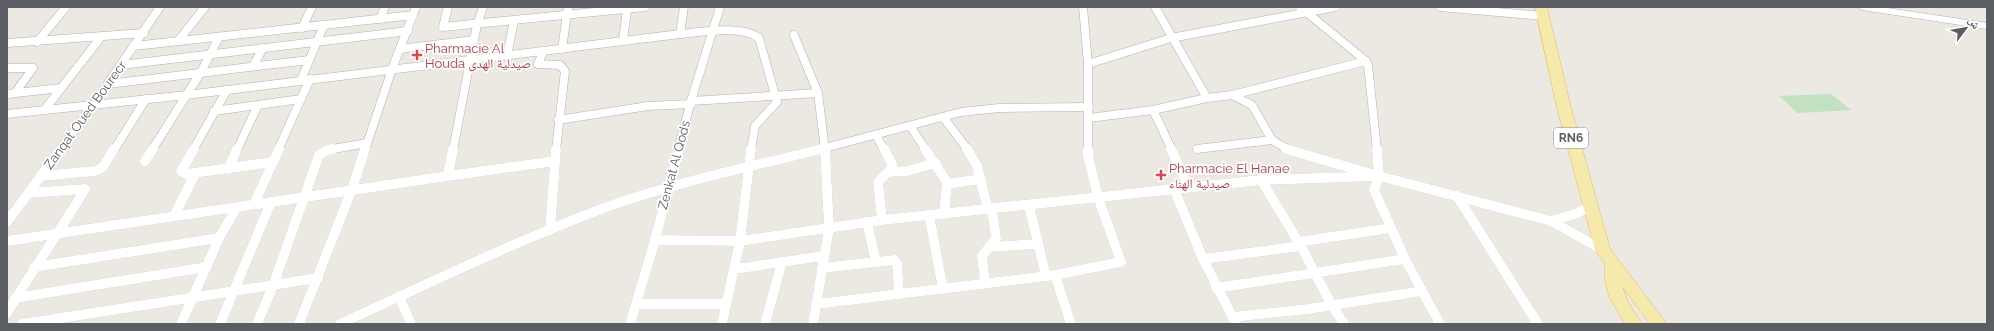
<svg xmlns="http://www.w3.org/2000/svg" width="1994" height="331" font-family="Raleway,'Noto Naskh Arabic',sans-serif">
<rect width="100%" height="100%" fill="#ebe9e2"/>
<polygon fill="#c1e1c0" points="1831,94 1851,110 1798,113 1779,96"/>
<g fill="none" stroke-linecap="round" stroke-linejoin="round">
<defs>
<g id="street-far1">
<polyline points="448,7 443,27 645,7"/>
<polyline points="1083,7 1088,64 1088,150"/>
<polyline points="1155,7 1207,98 1232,95 1252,105 1272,140 1289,150"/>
<polyline points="1300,7 1366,61 1368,65 1377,150"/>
<polyline points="1440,7 1543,16"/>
<polyline points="380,19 385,7"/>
<polyline points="302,28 312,7"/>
<polyline points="680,34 684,7"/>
<polyline points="794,35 818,93 825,150"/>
<polyline points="178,41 205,7"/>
<polyline points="623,41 627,9"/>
<polyline points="37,42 66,7"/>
<polyline points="7,43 144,33"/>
<polyline points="134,46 413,15"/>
<polyline points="400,49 474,40"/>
<polyline points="562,49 568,7"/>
<polyline points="543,52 538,64 560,65 565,71 556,150"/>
<polyline points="507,56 514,21"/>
<polyline points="1088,64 1171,38 1335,7"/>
<polyline points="121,65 408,31"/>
<polyline points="253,66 263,48"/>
<polyline points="7,68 33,68 15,93"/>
<polyline points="301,80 324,25"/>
<polyline points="108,84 309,60"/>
<polyline points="7,94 61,88"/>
<polyline points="1232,95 1366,61"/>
<polyline points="691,101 818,93"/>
<polyline points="45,109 101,37"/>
<polyline points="1153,110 1172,150"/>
<polyline points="214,111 301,99"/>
<path d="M7 114 187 95 680 34C701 32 742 25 759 38L777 102 755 126 751 150"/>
<polyline points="943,117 968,150"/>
<polyline points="1089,118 1153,110 1207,98"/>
<polyline points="558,120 648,106 691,104"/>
<polyline points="910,126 926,150"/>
<polyline points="876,135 884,150"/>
<polyline points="1197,149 1272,140"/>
<polyline points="60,150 94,104 160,7"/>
<polyline points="114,150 146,99"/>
<polyline points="152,150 201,72 219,37"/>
<polyline points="193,150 227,90"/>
<polyline points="237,150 258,105"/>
<polyline points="278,150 310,79"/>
<polyline points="327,150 367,143"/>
<polyline points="365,150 392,69 416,7"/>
<polyline points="453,150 477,25 483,7"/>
<polyline points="678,150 691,101 720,7"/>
<polyline points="817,150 961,112 999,108 1089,107"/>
</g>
<g id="street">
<polyline points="194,149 181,171 186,174 273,162"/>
<polyline points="925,149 947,182 944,214"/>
<polyline points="967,149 977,166 988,210"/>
<polyline points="1171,149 1189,187"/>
<polyline points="1286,149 1379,176 1551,221 1603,250"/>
<polyline points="1377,149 1379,176 1374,190 1405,259 1440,324"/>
<polyline points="145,161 153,149"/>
<polyline points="228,169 237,149"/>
<polyline points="888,172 907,171 936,163"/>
<polyline points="41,176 95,171 103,167 114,149"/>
<polyline points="448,176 555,161"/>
<polyline points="1261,180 1301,246 1331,304 1344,324"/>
<polyline points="947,184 981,179"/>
<polyline points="1174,189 1203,259 1236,324"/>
<polyline points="1457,196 1538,324"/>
<polyline points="254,204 279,149"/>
<polyline points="1029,206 1046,276"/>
<polyline points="929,215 943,289"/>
<polyline points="174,216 195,174"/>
<polyline points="882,220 878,182 892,168 892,164 884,149"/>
<polyline points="1551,221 1575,214 1591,206"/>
<polyline points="7,222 61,149"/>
<polyline points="867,222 876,262"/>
<polyline points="550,230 556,149"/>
<polyline points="655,240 740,241 882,220 1261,180 1379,176"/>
<polyline points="7,241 448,176 453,149"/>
<polyline points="1298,242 1391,228"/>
<polyline points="989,247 1038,244"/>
<polyline points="1203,259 1301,246"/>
<polyline points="34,267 219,238"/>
<polyline points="822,268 894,260 897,263 899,294"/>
<polyline points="735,269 823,256"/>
<polyline points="1055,275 1071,324"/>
<polyline points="985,283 982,256 996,238 992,210"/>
<polyline points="1216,288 1405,259"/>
<polyline points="399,296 411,324"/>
<polyline points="15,298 207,267"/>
<polyline points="637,304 726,304"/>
<polyline points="817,304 1055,275 1121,262 1098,197 1088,156 1088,149"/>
<path d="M7 313C32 271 60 231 85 189L28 193"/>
<polyline points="1232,317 1308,309 1422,291"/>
<polyline points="22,324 318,278"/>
<polyline points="181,324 219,238 237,207"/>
<polyline points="220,324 271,202"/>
<polyline points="257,324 273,286 319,155 327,150 333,149"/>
<polyline points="299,324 352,189 365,149"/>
<path d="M340 324C427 284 514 242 604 208 672 183 750 167 821 149"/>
<polyline points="630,324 655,240 679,149"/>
<polyline points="722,324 740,241 751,149"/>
<polyline points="765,324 782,262"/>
<polyline points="813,324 829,228 825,149"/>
</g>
<polygon id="secondary" points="1857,7 1881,7 1987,23 1987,29 1862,10"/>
<polygon id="primary" points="1535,7 1547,7 1571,108 1610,249 1667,324 1650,324 1622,286 1628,302 1642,324 1625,324 1609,296 1605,280 1605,264 1595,250 1557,108"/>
</defs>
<use href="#street-far1" stroke="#afb2b6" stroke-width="9"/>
<use href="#street" stroke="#afb2b6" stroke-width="10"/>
<use href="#secondary" stroke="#aeb1b6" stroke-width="1"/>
<use href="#primary" stroke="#e2bd64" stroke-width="1"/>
<use href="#street-far1" stroke="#fff" stroke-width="8"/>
<use href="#street" stroke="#fff" stroke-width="10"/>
<use href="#secondary" fill="#fff" fill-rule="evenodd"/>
<use href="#primary" fill="#f6e9ac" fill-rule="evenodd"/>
</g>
<g fill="#e0444e" stroke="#fff" stroke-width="1.5">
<path d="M415 49h4v4h4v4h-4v4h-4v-4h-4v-4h4z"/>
<path d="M1159 169h4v4h4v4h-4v4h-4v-4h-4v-4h4z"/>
</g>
<g text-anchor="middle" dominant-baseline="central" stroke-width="3.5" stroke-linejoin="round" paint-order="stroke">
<rect fill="#fff" stroke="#8c8e90" stroke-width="1" x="1554" y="128" width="34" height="20" rx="3"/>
<g font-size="12" font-weight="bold" fill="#5a5d61">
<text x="1571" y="138">RN6</text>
</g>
<g font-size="13" fill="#be3a42" stroke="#fff" text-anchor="start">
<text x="425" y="48">Pharmacie Al<tspan x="425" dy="15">Houda صيدلية الهدى</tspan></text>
<text x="1169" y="168">Pharmacie El Hanae<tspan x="1169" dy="15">صيدلية الهناء</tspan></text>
</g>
<g font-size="13" fill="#5a5d61" stroke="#fff">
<text transform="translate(85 115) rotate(-54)">Zanqat Oued Bourecr</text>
<text transform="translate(674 165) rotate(-75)">Zenkat Al Qods</text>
</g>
</g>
<rect width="1994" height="331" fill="none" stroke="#5a5d61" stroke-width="16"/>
<g transform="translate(1966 28) rotate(58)" stroke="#ffffff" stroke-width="3" paint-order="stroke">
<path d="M0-3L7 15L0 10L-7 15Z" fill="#5a5d61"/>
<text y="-6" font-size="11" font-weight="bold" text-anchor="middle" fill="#5a5d61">ش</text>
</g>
</svg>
